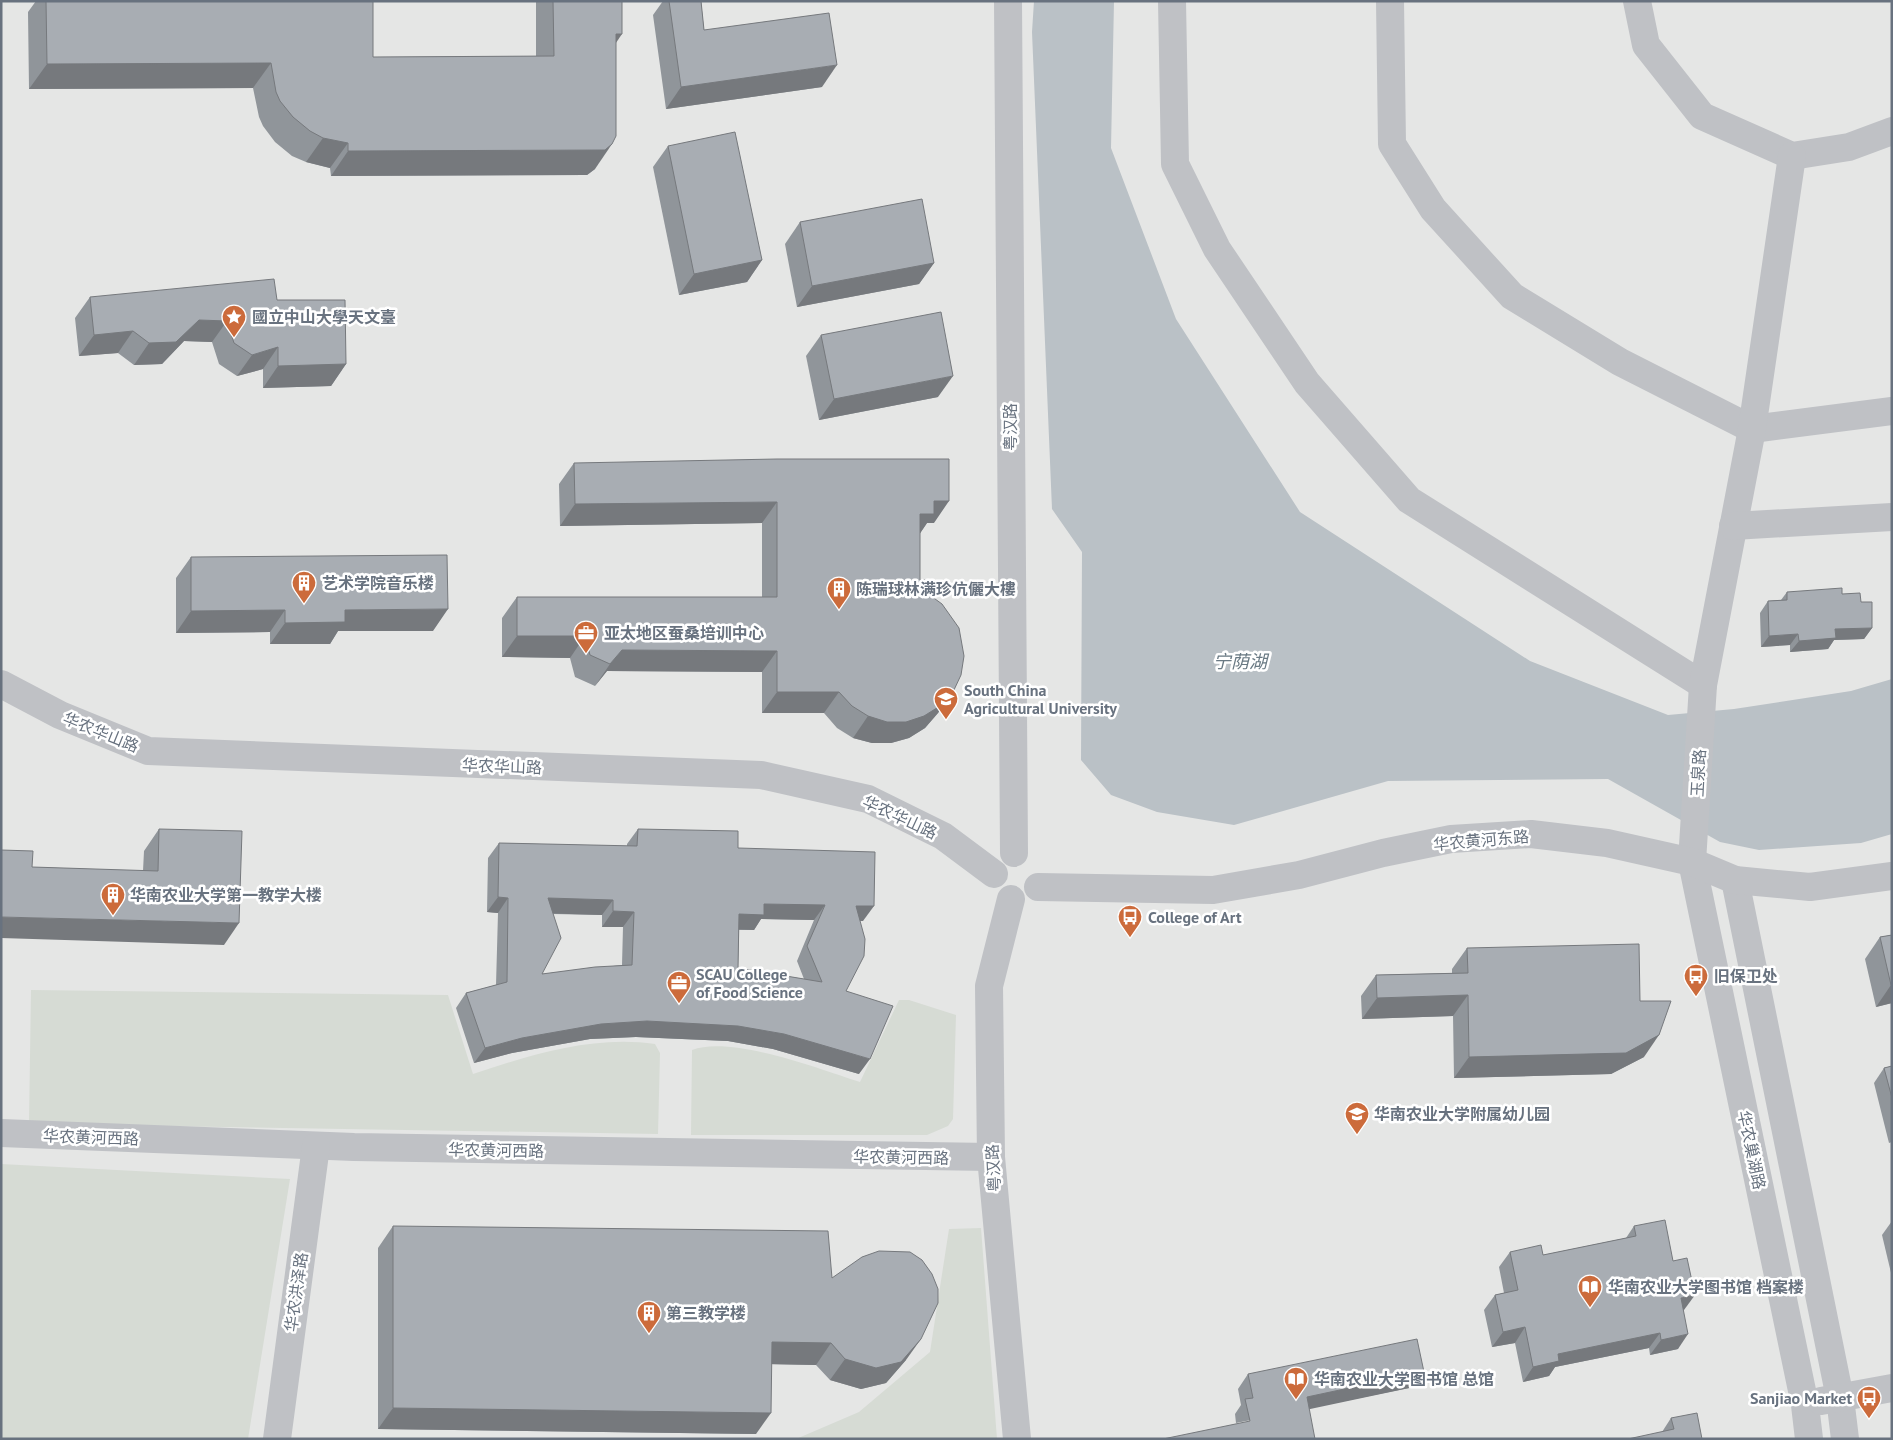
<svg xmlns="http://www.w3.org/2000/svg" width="1893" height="1440" font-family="'PT Sans','Noto Sans SC',sans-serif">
<rect width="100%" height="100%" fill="#f5f5f2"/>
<rect fill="#e5e6e5" x="1" y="1" width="1891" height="1438"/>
<g fill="#d6dbd4">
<path d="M31 990 448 995 473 1074C530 1055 593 1035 655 1044L660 1053 658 1134 29 1124Z"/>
<path d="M899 1000H909L956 1015 953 1119 948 1126 927 1135H691L692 1050C731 1035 819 1069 860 1082Z"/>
<polygon points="1,1164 290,1179 248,1439 1,1439"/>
<polygon points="981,1228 997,1439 796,1439 859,1412 930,1352 949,1229"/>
</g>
<polygon fill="#bac1c6" points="1034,1 1114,1 1111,148 1176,319 1300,512 1530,661 1668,715 1734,709 1851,691 1892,679 1892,834 1861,843 1759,850 1720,842 1608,779 1388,781 1234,825 1157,812 1111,795 1081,760 1082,552 1052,509 1032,32"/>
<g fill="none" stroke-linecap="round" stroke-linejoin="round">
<g stroke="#bfc1c5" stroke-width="28">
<polyline points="1008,1 1014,853"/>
<polyline points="1172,1 1175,164 1217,249 1307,383 1409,500 1703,685"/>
<polyline points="1390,1 1392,144 1433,209 1512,296 1620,362 1752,429 1892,411"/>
<polyline points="1637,1 1646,45 1702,116 1792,156 1849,147 1892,131"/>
<polyline points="1792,156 1752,429 1703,685 1692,862 1805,1405 1809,1439"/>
<polyline points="1733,526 1892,517"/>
<polyline points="1,684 60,715 148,751 761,775 868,799 943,836 994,874"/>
<polyline points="1735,880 1840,1398 1845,1439"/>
<polyline points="1038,887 1213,890 1299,875 1383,853 1451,839 1531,834 1607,843 1692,862 1735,880 1810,887 1892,876"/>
<polyline points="1011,899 989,986 991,1157 1017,1439"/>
<polyline points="1,1133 354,1147 991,1157"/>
<polyline points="1821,1401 1892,1388"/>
<polyline points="277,1439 316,1146"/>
</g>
</g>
<g fill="#90959a" fill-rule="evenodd">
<polygon points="36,1 373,1 373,57 536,56 536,1 622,1 595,169 587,175 331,176 330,168 306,162 292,156 275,142 263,126 259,117 253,88 29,89 28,12"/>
<polygon points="663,1 701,1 704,30 822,87 666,109 653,15"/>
<polygon points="668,146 762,260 747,282 679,295 653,167"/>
<polygon points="800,222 934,263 919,284 797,307 785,244"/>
<polygon points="90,297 277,300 346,364 331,386 263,388 263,369 237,376 219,364 212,342 184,341 162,364 134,365 118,353 79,356 75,318"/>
<polygon points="821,335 938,397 819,420 806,356"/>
<polygon points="574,463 934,523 927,523 920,533 920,580 931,596 953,692 938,713 925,728 909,738 891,743 872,743 853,738 837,728 824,713 762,713 762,672 607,671 595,686 575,677 570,658 502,657 502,618 517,597 762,597 762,523 560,526 559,484"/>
<polygon points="191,557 433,631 338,631 330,644 270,644 270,632 176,633 176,578"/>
<polygon points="1787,592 1861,602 1872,628 1864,639 1834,640 1828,649 1790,652 1790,645 1761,647 1760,613 1768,601 1781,600"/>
<polygon points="159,829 224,945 32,867 143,871 144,851"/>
<path d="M638 829 738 848 863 921H860L846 991 859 1074 773 1049 728 1041 636 1037 590 1039 512 1053 474 1063 456 1008 466 993 496 985 498 913 487 912 488 858 499 843 627 846V844ZM553 914 602 915V927H623L622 965 542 974ZM761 919 814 920 797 961 804 979 738 968 739 930H754Z"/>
<polygon points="1892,935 1892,1003 1876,1007 1865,959 1880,937"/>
<polygon points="1467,948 1640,1001 1644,1057 1611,1074 1454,1078 1453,1016 1362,1019 1361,996 1376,975 1452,973 1452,969"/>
<polygon points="1892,1066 1892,1142 1889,1143 1874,1083 1884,1068"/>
<polygon points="1892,1221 1892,1277 1882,1235"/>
<polygon points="393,1226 832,1278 906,1360 886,1383 861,1389 830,1380 816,1365 771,1364 756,1434 378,1429 378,1248"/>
<polygon points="1634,1226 1684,1310 1683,1310 1678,1349 1650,1355 1649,1348 1555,1367 1549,1376 1523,1382 1515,1343 1492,1347 1484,1310 1495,1295 1504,1293 1499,1267 1510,1252 1543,1255 1626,1238"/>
<polygon points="1424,1372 1414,1387 1236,1423 1235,1414 1241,1405 1238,1389 1248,1374"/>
<polygon points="1671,1418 1702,1439 1662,1432"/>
</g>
<g fill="#76797d">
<polygon points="616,34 622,34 605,59"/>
<polygon points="271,63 253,88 29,89 47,64"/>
<polygon points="837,65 822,87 666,109 681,87"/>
<polygon points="323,138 348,143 330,168 306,162"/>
<polygon points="612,144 595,169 587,175 331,176 348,151"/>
<polygon points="762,260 747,282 679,295 694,274"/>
<polygon points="934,263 919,284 797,307 812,286"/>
<polygon points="199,320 227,321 212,342 184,341 162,364 134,365 149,343"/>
<polygon points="133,331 118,353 79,356 94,335"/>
<polygon points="278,347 263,369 237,376 252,355"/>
<polygon points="346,364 331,386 263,388 278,366"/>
<polygon points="953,376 938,397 819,420 834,399"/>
<polygon points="934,501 949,501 934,523 927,523 919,535 920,514"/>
<polygon points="777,502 762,523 560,526 575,504"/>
<polygon points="448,609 433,631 338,631 330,644 270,644 285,623 345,610"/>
<polygon points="285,610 270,632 176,633 191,611"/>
<polygon points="1872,628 1864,639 1834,640 1828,649 1790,652 1799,641 1835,629"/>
<polygon points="1798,634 1790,645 1761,647 1769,636"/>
<polygon points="517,636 585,636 570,658 502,657"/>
<polygon points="622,650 777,651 762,672 607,671 595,686 610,664"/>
<polygon points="777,692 839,692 824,713 762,713"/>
<polygon points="953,692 938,713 925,728 909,738 891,743 872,743 853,738 868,716"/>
<polygon points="498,897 508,898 498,913 487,912"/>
<polygon points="548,898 613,900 602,915 537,913"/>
<polygon points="764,904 825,905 814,920 761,919 754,930 729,929 739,914"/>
<polygon points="856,906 874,906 863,921 845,921"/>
<polygon points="613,911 634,912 623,927 602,927"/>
<polygon points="1,917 239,923 224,945 1,938"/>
<polygon points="1891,985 1892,985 1892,1003 1876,1007"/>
<polygon points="1468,995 1453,1016 1362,1019 1377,998"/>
<polygon points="647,1021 738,1026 784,1034 870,1059 859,1074 773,1049 728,1041 636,1037 590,1039 512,1053 474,1063 485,1048 522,1038 601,1024"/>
<polygon points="1659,1035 1644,1057 1611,1074 1454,1078 1469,1057"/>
<polygon points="1695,1295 1684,1310 1670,1313 1681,1298"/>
<polygon points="1525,1327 1515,1343 1492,1347 1503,1332"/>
<polygon points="1660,1333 1649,1348 1555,1367 1549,1376 1523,1382 1533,1367 1558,1354"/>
<polygon points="1688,1334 1678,1349 1650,1355 1661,1340"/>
<polygon points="921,1339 906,1360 886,1383 861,1389 830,1380 845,1359"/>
<polygon points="772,1342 831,1343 816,1365 757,1364"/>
<polygon points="1424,1372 1414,1387 1296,1412 1307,1397"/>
<polygon points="393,1408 771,1413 756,1434 378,1429"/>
</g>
<g fill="#a8adb3" stroke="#76797d" fill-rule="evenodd">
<polygon points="46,1 373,1 373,57 554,56 553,1 622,1 622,34 616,34 616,136 612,144 605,150 348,151 348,143 323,138 310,131 293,117 280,101 276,92 271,63 47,64"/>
<polygon points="669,1 701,1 704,30 829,13 837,65 681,87"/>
<polygon points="735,132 762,260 694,274 668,146"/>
<polygon points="922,199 934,263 812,286 800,222"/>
<polygon points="274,279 277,300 345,300 346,364 278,366 278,347 252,355 234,343 227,321 199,320 176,342 149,343 133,331 94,335 90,297"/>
<polygon points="941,312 953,376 834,399 821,335"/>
<polygon points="777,459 949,459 949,501 934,501 934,514 920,514 920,580 931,580 931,596 942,604 959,628 964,656 961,675 953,692 940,706 924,716 906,722 887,722 868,716 852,706 839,692 777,692 777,651 622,650 610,664 590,655 585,636 517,636 517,597 777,597 777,502 575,504 574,463"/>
<polygon points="447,555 448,609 345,610 345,622 285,623 285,610 191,611 191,557"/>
<polygon points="1842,588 1842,594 1860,593 1861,602 1872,602 1872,628 1835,629 1836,638 1799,641 1798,634 1769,636 1768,601 1787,600 1787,592"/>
<polygon points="159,829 242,831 239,923 1,917 1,850 33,851 32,867 158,871"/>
<path d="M638 829 738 831V848L875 852 874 906H856L865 939 864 956 846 991 893 1006 870 1059 784 1034 738 1026 647 1021 601 1024 522 1038 485 1048 466 993 507 982 508 898 498 897 499 843 637 846ZM548 898 613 900V911L634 912 632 965 595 967 542 974 561 938ZM764 904 825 905 807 946 822 982 738 968 739 914 764 915Z"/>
<polygon points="1892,935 1892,985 1891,985 1880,937"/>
<polygon points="1639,944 1640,1001 1671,1001 1659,1035 1626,1053 1469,1057 1468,995 1377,998 1376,975 1468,973 1467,948"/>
<polygon points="1892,1066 1892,1098 1884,1068"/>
<polygon points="1665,1220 1673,1261 1687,1258 1695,1295 1681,1298 1688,1334 1661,1340 1660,1333 1558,1354 1559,1361 1533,1367 1525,1327 1503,1332 1495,1295 1518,1290 1510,1252 1541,1245 1543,1255 1636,1236 1634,1226"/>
<polygon points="393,1226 828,1231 832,1278 862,1257 879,1251 910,1252 922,1260 932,1274 938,1289 938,1303 921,1339 901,1362 876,1368 845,1359 831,1343 772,1342 771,1413 393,1408"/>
<polygon points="1417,1339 1424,1372 1307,1397 1315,1439 1163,1439 1250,1421 1245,1399 1253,1398 1248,1374"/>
<polygon points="1697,1413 1702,1439 1628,1439 1674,1429 1671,1418"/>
</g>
<defs>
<symbol id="sight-pin" viewBox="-11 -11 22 30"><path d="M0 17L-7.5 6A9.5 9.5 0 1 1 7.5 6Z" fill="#cc6b3b" stroke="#fff"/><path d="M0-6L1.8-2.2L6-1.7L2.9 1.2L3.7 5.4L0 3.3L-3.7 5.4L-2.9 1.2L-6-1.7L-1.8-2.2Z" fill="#fff"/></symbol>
<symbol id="building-pin" viewBox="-11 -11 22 30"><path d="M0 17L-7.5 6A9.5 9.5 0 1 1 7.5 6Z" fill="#cc6b3b" stroke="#fff"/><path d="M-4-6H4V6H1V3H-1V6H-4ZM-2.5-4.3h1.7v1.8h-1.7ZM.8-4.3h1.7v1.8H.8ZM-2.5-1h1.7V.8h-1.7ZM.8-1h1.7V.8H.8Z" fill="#fff"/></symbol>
<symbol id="office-pin" viewBox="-11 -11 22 30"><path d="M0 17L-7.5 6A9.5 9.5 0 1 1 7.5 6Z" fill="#cc6b3b" stroke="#fff"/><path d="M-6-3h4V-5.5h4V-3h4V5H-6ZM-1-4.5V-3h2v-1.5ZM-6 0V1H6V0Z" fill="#fff"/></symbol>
<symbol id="university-pin" viewBox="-11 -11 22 30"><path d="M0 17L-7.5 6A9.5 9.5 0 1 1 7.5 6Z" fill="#cc6b3b" stroke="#fff"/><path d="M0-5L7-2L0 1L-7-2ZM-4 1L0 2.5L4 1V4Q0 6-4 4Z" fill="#fff"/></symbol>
<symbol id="bus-pin" viewBox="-11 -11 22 30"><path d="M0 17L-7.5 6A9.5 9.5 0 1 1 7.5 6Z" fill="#cc6b3b" stroke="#fff"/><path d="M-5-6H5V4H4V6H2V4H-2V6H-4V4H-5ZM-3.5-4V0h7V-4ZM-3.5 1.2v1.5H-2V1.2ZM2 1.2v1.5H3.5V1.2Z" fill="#fff"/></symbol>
<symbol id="school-pin" viewBox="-11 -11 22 30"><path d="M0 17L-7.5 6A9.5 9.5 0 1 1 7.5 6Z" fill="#cc6b3b" stroke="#fff"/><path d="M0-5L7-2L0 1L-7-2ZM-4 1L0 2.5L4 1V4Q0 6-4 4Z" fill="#fff"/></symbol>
<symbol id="library-pin" viewBox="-11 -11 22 30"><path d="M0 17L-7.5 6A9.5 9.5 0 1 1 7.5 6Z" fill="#cc6b3b" stroke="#fff"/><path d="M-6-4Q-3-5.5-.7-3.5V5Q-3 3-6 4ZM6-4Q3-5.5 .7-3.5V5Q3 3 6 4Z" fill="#fff"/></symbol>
</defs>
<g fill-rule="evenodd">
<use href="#sight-pin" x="220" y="303" width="28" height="38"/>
<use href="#building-pin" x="290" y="569" width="28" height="38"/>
<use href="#building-pin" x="825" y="575" width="28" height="38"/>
<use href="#office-pin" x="572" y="619" width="28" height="38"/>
<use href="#university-pin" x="932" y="685" width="28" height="38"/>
<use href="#building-pin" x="99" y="881" width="28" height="38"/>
<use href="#bus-pin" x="1116" y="903" width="28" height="38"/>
<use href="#bus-pin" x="1682" y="962" width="28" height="38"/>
<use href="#office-pin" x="665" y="969" width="28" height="38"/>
<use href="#school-pin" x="1343" y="1100" width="28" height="38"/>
<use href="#library-pin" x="1576" y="1273" width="28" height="38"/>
<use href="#building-pin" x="635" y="1299" width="28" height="38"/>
<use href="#library-pin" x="1282" y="1365" width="28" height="38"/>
<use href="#bus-pin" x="1855" y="1384" width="28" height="38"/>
</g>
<g text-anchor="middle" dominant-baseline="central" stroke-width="5" stroke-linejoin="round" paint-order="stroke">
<g font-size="16" font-weight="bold" fill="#68727f" stroke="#fff" text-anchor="start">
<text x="252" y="317">國立中山大學天文臺</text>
<text x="322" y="583">艺术学院音乐楼</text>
<text x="856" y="589">陈瑞球林满珍伉儷大樓</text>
<text x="604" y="633">亚太地区蚕桑培训中心</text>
<text x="964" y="690">South China<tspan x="964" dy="18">Agricultural University</tspan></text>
<text x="130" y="895">华南农业大学第一教学大楼</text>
<text x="1148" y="917">College of Art</text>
<text x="696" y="974">SCAU College<tspan x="696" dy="18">of Food Science</tspan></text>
<text x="1714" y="976">旧保卫处</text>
<text x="1374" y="1114">华南农业大学附属幼儿园</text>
<text x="1608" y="1287">华南农业大学图书馆 档案楼</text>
<text x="666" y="1313">第三教学楼</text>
<text x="1314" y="1379">华南农业大学图书馆 总馆</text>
<text x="1852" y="1398" text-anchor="end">Sanjiao Market</text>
</g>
<g font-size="16" fill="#68727f" stroke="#fff">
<text transform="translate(1010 427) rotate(-90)">粤汉路</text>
<text transform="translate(101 732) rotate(22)">华农华山路</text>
<text transform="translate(502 766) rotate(2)">华农华山路</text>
<text transform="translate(1698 773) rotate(-87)">玉泉路</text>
<text transform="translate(900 817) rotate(25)">华农华山路</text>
<text transform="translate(1481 840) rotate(-5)">华农黄河东路</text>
<text transform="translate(91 1137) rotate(2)">华农黄河西路</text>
<text transform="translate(496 1150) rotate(1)">华农黄河西路</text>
<text transform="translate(1752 1150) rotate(78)">华农巢湖路</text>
<text transform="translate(901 1157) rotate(1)">华农黄河西路</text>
<text transform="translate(993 1168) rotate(-93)">粤汉路</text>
<text transform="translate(296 1292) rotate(-82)">华农洪泽路</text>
</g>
<g font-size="18" font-style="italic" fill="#697983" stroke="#fff">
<text x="1240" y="661">宁荫湖</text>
</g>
</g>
<rect width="1893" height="1440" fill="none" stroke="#68727f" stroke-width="5"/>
</svg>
